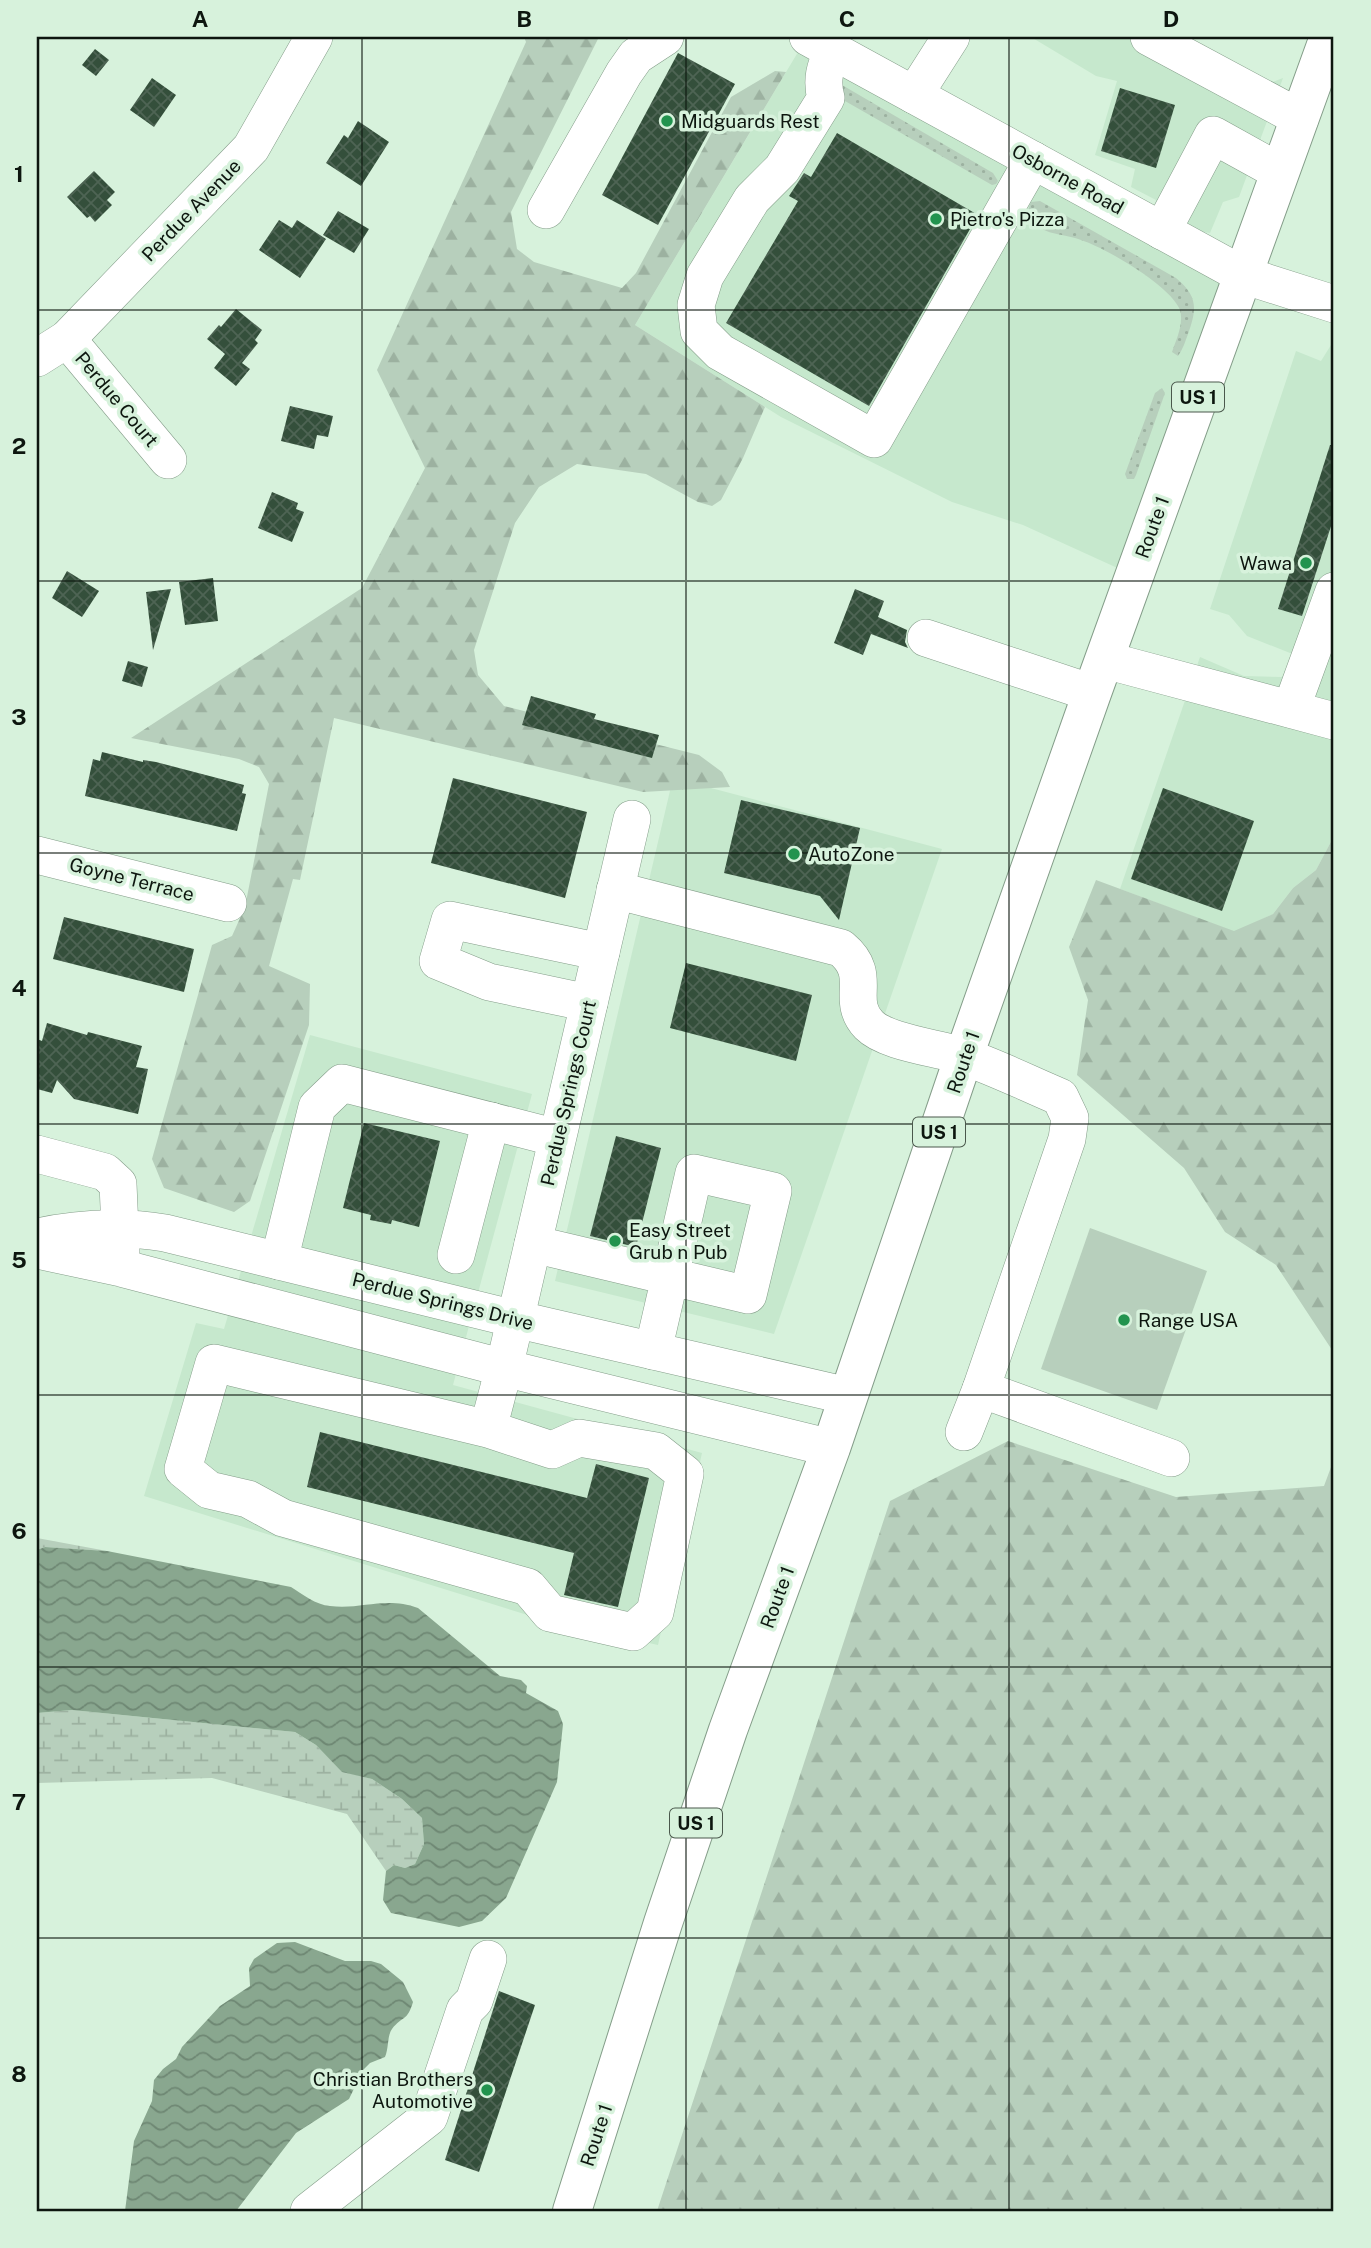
<svg xmlns="http://www.w3.org/2000/svg" width="1371" height="2248" font-family="'Public Sans',sans-serif">
<defs>
<pattern id="grass-dots" width="8" height="8" patternUnits="userSpaceOnUse" patternTransform="scale(1.75)"><rect width="8" height="8" fill="#b7cfbc"/><path d="M2 2h.1M6 6h.1" fill="none" stroke="#9cb1a0" stroke-width="1.8" stroke-linecap="round"/></pattern>
<pattern id="forest-firs" width="22" height="20" patternUnits="userSpaceOnUse" patternTransform="scale(1.75)"><rect width="22" height="20" fill="#b7cfbc"/><path d="M5 1l3.5 6h-7zM16 11l3.5 6h-7z" fill="#9cb1a0"/></pattern>
<pattern id="wetland-marsh" width="20" height="14" patternUnits="userSpaceOnUse" patternTransform="scale(1.75)"><rect width="20" height="14" fill="#b7cfbc"/><path d="M1 5h8M5 5V1M11 12h8M15 12V8" fill="none" stroke="#9cb1a0"/></pattern>
<pattern id="water-waves" width="16" height="10" patternUnits="userSpaceOnUse" patternTransform="scale(1.75)"><rect width="16" height="10" fill="#89a78f"/><path d="M0 5q4-4 8 0t8 0" fill="none" stroke="#6e8773"/></pattern>
<pattern id="building-cross-hatch" width="8" height="8" patternUnits="userSpaceOnUse" patternTransform="scale(1.75)"><rect width="8" height="8" fill="#344f3b"/><path d="M0 0l8 8M0 8l8-8" fill="none" stroke="#4e6454"/></pattern>
</defs>
<rect width="100%" height="100%" fill="#d7f2dc"/>
<g fill="#c6e8cd">
<polygon points="807,37 1242,276 1135,576 1023,525 952,502 781,417 635,325"/>
<polygon points="1031,37 1172,37 1270,83 1283,78 1239,197 1223,202 1210,233 1184,229 1154,214 1156,200 1131,187 1135,169 1095,155 1117,81 1096,76"/>
<polygon points="1331,345 1334,346 1334,836 1316,870 1293,888 1273,914 1235,932 1120,889 1200,657 1244,676 1282,677 1295,655 1247,636 1229,615 1210,609 1296,351 1321,361"/>
<polygon points="673,778 942,849 774,1334 555,1281"/>
<polygon points="310,1035 532,1094 453,1385 702,1453 658,1645 547,1621 144,1496 196,1323 224,1329"/>
</g>
<g fill="url(#grass-dots)">
<polygon points="842,85 993,173 998,181 996,184 992,185 838,97 839,86"/>
<path d="M1040 201 1176 278C1198 296 1197 309 1188 334 1185 342 1183 349 1178 356L1172 352C1176 340 1184 324 1180 310 1171 286 1106 248 1081 240 1068 235 1052 235 1040 228 1029 223 1026 212 1031 202Z"/>
<polygon points="1162,388 1165,393 1136,475 1134,479 1127,479 1125,474 1155,393"/>
</g>
<g fill="url(#forest-firs)">
<polygon points="524,37 599,37 511,212 517,249 534,262 622,288 636,273 731,97 775,71 786,72 635,325 765,407 743,458 721,500 712,506 698,502 646,474 577,464 539,487 515,523 474,650 478,675 504,706 699,755 722,772 730,787 643,792 334,718 300,880 293,879 269,966 310,984 309,1025 250,1201 234,1212 164,1188 152,1159 212,945 232,936 245,907 269,784 259,767 239,759 131,738 362,588 425,468 377,370 526,42"/>
<polygon points="1334,836 1334,1353 1276,1265 1225,1232 1184,1168 1077,1075 1088,1000 1069,947 1096,880 1234,931 1273,914 1293,888 1316,870"/>
<polygon points="1008,1441 1176,1497 1324,1486 1334,1459 1334,2211 657,2211 890,1501"/>
</g>
<g fill="url(#wetland-marsh)">
<polygon points="37,1538 107,1551 45,1547 37,1550"/>
<polygon points="72,1710 295,1732 316,1745 342,1771 372,1779 402,1799 422,1818 424,1844 415,1864 405,1868 394,1865 386,1871 347,1814 212,1778 37,1783 37,1713"/>
</g>
<polygon fill="#b7cfbc" points="1090,1228 1207,1271 1157,1410 1041,1369"/>
<g fill="url(#water-waves)">
<path d="M45 1547 107 1551 291 1587C302 1594 316 1605 330 1606 361 1610 385 1596 418 1608L500 1676 521 1680 527 1686 526 1693 558 1711 563 1724 557 1782 506 1898 482 1921 459 1927 391 1913 383 1900 386 1871 394 1865 405 1868 415 1864 424 1844 422 1818 402 1799 372 1779 342 1772 316 1745 295 1732 72 1710 37 1713V1550Z"/>
<path d="M295 1942 345 1961H371L381 1964 403 1982 413 2002C407 2022 403 2015 392 2029 387 2036 389 2048 385 2057L370 2063 363 2070 349 2099 296 2133 236 2211H125L134 2141 152 2101 154 2080 163 2069 176 2059 182 2047 220 2006 250 1986 249 1968 254 1959 277 1943Z"/>
</g>
<g fill="url(#building-cross-hatch)">
<polygon points="95,49 109,60 96,76 82,65"/>
<polygon points="678,53 735,84 658,225 602,195"/>
<polygon points="152,78 176,95 154,127 130,110"/>
<polygon points="1120,88 1175,105 1156,168 1101,151"/>
<polygon points="358,121 389,142 361,186 326,163 344,135 348,138"/>
<polygon points="837,133 978,215 869,406 726,323 798,201 789,196 804,173 811,177"/>
<polygon points="94,171 115,192 107,200 112,205 95,222 90,216 87,218 67,197"/>
<polygon points="338,211 369,229 354,253 323,235"/>
<polygon points="279,220 292,228 297,220 326,239 300,278 259,250"/>
<polygon points="236,309 262,330 255,340 258,343 242,363 250,369 236,386 214,368 225,354 207,339 219,325 221,327"/>
<polygon points="290,406 333,416 328,437 317,435 314,449 281,441"/>
<polygon points="1330,445 1334,445 1334,517 1302,616 1278,609"/>
<polygon points="272,492 298,503 296,509 304,512 292,542 258,528"/>
<polygon points="67,571 99,591 82,617 52,598"/>
<polygon points="213,578 218,621 185,625 179,582"/>
<polygon points="171,589 153,650 146,592"/>
<polygon points="855,589 884,601 878,617 907,630 905,642 908,648 871,634 863,655 834,643"/>
<polygon points="128,661 148,667 142,687 122,681"/>
<polygon points="531,696 596,714 594,719 659,735 652,758 522,725"/>
<polygon points="102,752 143,762 143,760 156,762 244,785 242,793 246,794 237,831 85,796 93,759 100,761"/>
<polygon points="453,778 587,812 565,898 431,863"/>
<polygon points="1163,788 1254,821 1222,911 1131,879"/>
<polygon points="741,800 860,828 839,920 820,896 724,873"/>
<polygon points="64,917 194,949 184,992 53,959"/>
<polygon points="686,963 812,995 796,1061 670,1028"/>
<polygon points="47,1023 87,1035 88,1032 142,1046 136,1067 148,1069 138,1114 74,1099 57,1080 52,1093 37,1089 37,1039 42,1041"/>
<polygon points="364,1123 440,1141 419,1227 392,1220 391,1224 370,1220 371,1215 343,1208"/>
<polygon points="616,1136 661,1148 636,1247 590,1236"/>
<polygon points="320,1432 587,1498 596,1464 649,1478 618,1607 564,1595 574,1553 307,1487"/>
<polygon points="499,1991 535,2005 479,2172 445,2160"/>
</g>
<g fill="none" stroke-linecap="round" stroke-linejoin="round">
<defs>
<g id="minor">
<polyline points="808,37 1243,275 1334,304"/>
<polyline points="1149,37 1300,118"/>
<path d="M833 50C825 67 821 80 826 98L782 169 752 199 705 276 696 305 699 331 720 352 874 439 1033 160"/>
<polyline points="914,95 951,37"/>
<polyline points="546,210 624,73 636,56 665,37"/>
<polyline points="1162,231 1213,135 1280,172"/>
<polyline points="67,339 168,460"/>
<polyline points="37,358 67,339 251,148 314,37"/>
<polyline points="926,638 1092,693"/>
<polyline points="1105,660 1334,721"/>
<polyline points="1291,709 1334,591"/>
<polyline points="37,855 228,903"/>
<path d="M615 890 841 948C875 976 844 999 869 1025 887 1043 940 1048 965 1057 997 1068 1029 1084 1060 1097L1070 1118 1067 1139 981 1389 1171 1458"/>
<polyline points="589,1003 489,982 438,961 450,920 601,952"/>
<polyline points="37,1154 105,1172 118,1184 121,1252"/>
<path d="M37 1237C79 1228 122 1226 165 1233L515 1319 848 1396"/>
<polyline points="533,1244 748,1295 773,1191 694,1173 653,1351"/>
<polyline points="37,1250 121,1268 504,1368 831,1448"/>
<polyline points="456,1255 491,1121"/>
<polyline points="279,1261 317,1107 342,1083 557,1138"/>
<polyline points="488,1429 552,1450 579,1438 656,1451 685,1474 655,1612 633,1632 550,1613 528,1587 283,1518 248,1499 209,1490 183,1469 214,1363 488,1429 504,1368 632,819"/>
<polyline points="964,1432 981,1389"/>
<polyline points="309,2211 429,2117 465,2010 474,2001 488,1959"/>
</g>
<polyline id="major" points="572,2211 663,1923 728,1730 831,1448 964,1056 1092,693 1329,37"/>
</defs>
<use href="#minor" stroke="#849d89" stroke-width="38"/>
<use href="#major" stroke="#849d89" stroke-width="40"/>
<use href="#minor" stroke="#fff" stroke-width="37"/>
<use href="#major" stroke="#fff" stroke-width="38"/>
</g>
<path fill="none" stroke="#0d160f" stroke-width="2" stroke-opacity="0.55" d="M362 37V2211M686 37V2211M1009 37V2211M37 310H1334M37 581H1334M37 853H1334M37 1124H1334M37 1395H1334M37 1667H1334M37 1938H1334"/>
<g fill="#22934e" stroke="#d7f2dc" stroke-width="2.5">
<circle cx="667" cy="121" r="7"/>
<circle cx="936" cy="219" r="7"/>
<circle cx="1306" cy="563" r="7"/>
<circle cx="794" cy="854" r="7"/>
<circle cx="615" cy="1241" r="7"/>
<circle cx="1124" cy="1320" r="7"/>
<circle cx="487" cy="2090" r="7"/>
</g>
<g text-anchor="middle" dominant-baseline="central" stroke-width="7" stroke-linejoin="round" paint-order="stroke">
<g fill="#d7f2dc" stroke="#4a584c" stroke-width="2">
<rect x="1172" y="382.5" width="52" height="29" rx="5"/>
<rect x="913" y="1117.5" width="52" height="29" rx="5"/>
<rect x="670" y="1808.5" width="52" height="29" rx="5"/>
</g>
<g font-size="18" font-weight="bold" fill="#0d160f">
<text x="1198" y="397">US 1</text>
<text x="939" y="1132">US 1</text>
<text x="696" y="1823">US 1</text>
</g>
<g font-size="19" fill="#0d160f" stroke="#d7f2dc" text-anchor="start">
<text x="681" y="121">Midguards Rest</text>
<text x="950" y="219">Pietro's Pizza</text>
<text x="1292" y="563" text-anchor="end">Wawa</text>
<text x="808" y="854">AutoZone</text>
<text x="629" y="1230">Easy Street<tspan x="629" dy="22">Grub n Pub</tspan></text>
<text x="1138" y="1320">Range USA</text>
<text x="473" y="2079" text-anchor="end">Christian Brothers<tspan x="473" dy="22">Automotive</tspan></text>
</g>
<g font-size="19" fill="#0d160f" stroke="#d7f2dc">
<text transform="translate(1068 179) rotate(29)">Osborne Road</text>
<text transform="translate(191 210) rotate(-46)">Perdue Avenue</text>
<text transform="translate(117 399) rotate(50)">Perdue Court</text>
<text transform="translate(1152 527) rotate(-70)">Route 1</text>
<text transform="translate(132 879) rotate(14)">Goyne Terrace</text>
<text transform="translate(963 1062) rotate(-71)">Route 1</text>
<text transform="translate(568 1093) rotate(-77)">Perdue Springs Court</text>
<text transform="translate(443 1301) rotate(14)">Perdue Springs Drive</text>
<text transform="translate(777 1597) rotate(-70)">Route 1</text>
<text transform="translate(596 2135) rotate(-72)">Route 1</text>
</g>
</g>
<rect width="1371" height="2248" fill="none" stroke="#d7f2dc" stroke-width="77"/>
<rect x="38" y="38" width="1294" height="2172" fill="none" stroke="#0d160f" stroke-width="2.5"/>
<g font-size="23" text-anchor="middle" font-weight="bold" fill="#0d160f">
<text x="200" y="27">A</text>
<text x="524" y="27">B</text>
<text x="847" y="27">C</text>
<text x="1171" y="27">D</text>
<text x="19" y="182">1</text>
<text x="19" y="454">2</text>
<text x="19" y="725">3</text>
<text x="19" y="996">4</text>
<text x="19" y="1268">5</text>
<text x="19" y="1539">6</text>
<text x="19" y="1810">7</text>
<text x="19" y="2082">8</text>
</g>
</svg>
